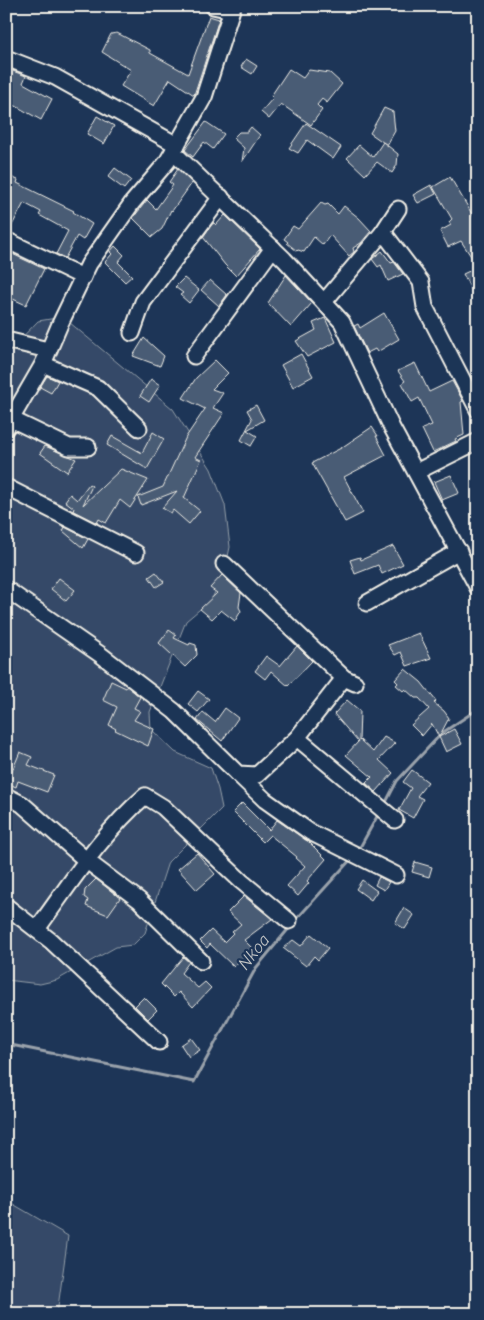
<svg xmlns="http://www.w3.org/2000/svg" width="484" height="1320" font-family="'Comic Neue',sans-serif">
<rect width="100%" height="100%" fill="#1d3557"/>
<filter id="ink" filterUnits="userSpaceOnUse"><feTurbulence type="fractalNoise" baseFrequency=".02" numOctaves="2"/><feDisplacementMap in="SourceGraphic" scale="10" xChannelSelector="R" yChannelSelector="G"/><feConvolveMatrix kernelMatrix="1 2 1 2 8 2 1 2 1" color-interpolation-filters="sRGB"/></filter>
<g filter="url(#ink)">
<g fill="#354a67" stroke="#949ea8">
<polygon points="63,317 173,409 211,469 225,505 230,547 226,566 212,599 186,621 150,712 151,729 175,752 211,768 218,789 222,808 168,862 145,933 133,945 116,947 57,980 40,984 6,980 6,354 38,321"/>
<polygon points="6,1200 68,1236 57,1314 6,1314"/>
</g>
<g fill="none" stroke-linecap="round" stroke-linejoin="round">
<g stroke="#9aa2ab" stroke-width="3">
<polyline points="384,806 397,781 442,733 478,709"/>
<polyline points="358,851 379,813"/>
<polyline points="294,922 352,858"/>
<polyline points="6,1044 194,1082 256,968 290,927"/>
</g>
</g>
<g fill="#485b74" stroke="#f4f1e8">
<polygon points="209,16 219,19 194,95 170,79 154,106 121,86 131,70 102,52 111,34 117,33 150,50 150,53 188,74"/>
<polygon points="246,59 257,66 252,74 241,67"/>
<polygon points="289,69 303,78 309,70 330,73 342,84 327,103 322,99 317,105 322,110 311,125 281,104 269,119 261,112 273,98 271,96"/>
<polygon points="10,70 26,76 23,83 52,99 41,120 14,105 6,120 6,78"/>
<polygon points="384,108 393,112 395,131 387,145 370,133"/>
<polygon points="97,116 114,126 104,144 87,134"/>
<polygon points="206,122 224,134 213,149 204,142 193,157 185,150"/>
<polygon points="306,123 341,147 333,159 307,140 298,153 289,148"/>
<polygon points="251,127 260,135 242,162 244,148 233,138 239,132 247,132"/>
<polygon points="383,142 398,154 397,165 392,173 377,162 365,175 347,158 359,145 373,157"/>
<polygon points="115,168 131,180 124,189 108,177"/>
<polygon points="178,169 192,183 172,211 171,210 162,229 152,237 133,218 147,200 156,209 173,185 169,182"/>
<polygon points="6,175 18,180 17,183 74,211 73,212 92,224 83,240 77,236 65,258 56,254 68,231 39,215 41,212 24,203 9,231 6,231"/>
<polygon points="450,177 478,224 478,303 463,274 478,267 461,241 448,247 440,231 451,225 449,222 452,219 433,187"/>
<polygon points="431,185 436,194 418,203 413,195"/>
<polygon points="321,203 325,205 328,204 338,214 344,206 359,218 371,231 361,243 353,248 354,252 349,256 330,235 323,245 314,237 304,252 298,250 297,251 287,243 288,242 284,239 293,226 298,229"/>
<polygon points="225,215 260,249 236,276 225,265 203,237 212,224 214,223 216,225"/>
<polygon points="115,246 124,255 118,262 132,276 125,282 105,262 112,254 110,252"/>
<polygon points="6,251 44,269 26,305 13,299 7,315"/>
<polygon points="382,251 391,263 394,262 403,274 388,281 381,265 378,267 372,259"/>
<polygon points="286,275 312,303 291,327 268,303"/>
<polygon points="184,278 199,290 189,303 180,295 183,293 175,287"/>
<polygon points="210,280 227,295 219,306 201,290"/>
<polygon points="384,313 399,339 377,352 375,349 367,353 354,326 358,324 360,328"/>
<polygon points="325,318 336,342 307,357 296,341 316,330 313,323"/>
<polygon points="144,338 164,356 160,366 133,356"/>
<polygon points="301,354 313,376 293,387 281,365"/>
<polygon points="215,360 228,373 212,389 223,393 213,408 224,413 195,457 201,460 184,498 200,511 189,524 173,510 171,513 162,508 177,491 141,505 138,497 163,487 186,437 205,409 183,398 196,378"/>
<polygon points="415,363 429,392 452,381 463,401 461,402 464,435 455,439 456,441 433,452 422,429 432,425 419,398 412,402 402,383 405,381 398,371"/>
<polygon points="47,376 58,381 51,393 40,387"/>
<polygon points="151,379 160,385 149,402 140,396"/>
<polygon points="256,405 264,420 247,430 257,436 251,446 241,440 252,419 247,410"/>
<polygon points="372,427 378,436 376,436 386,455 344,477 363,513 345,522 312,463 341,448"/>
<polygon points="153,432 164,439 147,469 107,445 112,436 142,453"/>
<polygon points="45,446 76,459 67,472 40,453"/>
<polygon points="121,469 148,480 130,508 120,500 106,523 99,519 97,523 73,511 74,508 65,501 70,494 77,500 89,484 92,486 83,505"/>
<polygon points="451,475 459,493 442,500 434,482"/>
<polygon points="65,527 88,539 83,548 63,531"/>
<polygon points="393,546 403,564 382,574 378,565 355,574 350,560 360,557 361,560"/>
<polygon points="156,572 164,582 156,587 149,577"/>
<polygon points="222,575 241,593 239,607 241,611 235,621 221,610 212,619 200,609 217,593 210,588"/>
<polygon points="59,578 75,590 66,601 51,589"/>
<polygon points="169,630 176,635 174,638 189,645 190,643 196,645 197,655 185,667 159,643"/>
<polygon points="419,633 431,658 407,666 401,652 395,655 388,645"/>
<polygon points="297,646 312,661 288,686 271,671 265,679 255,671 266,656 280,666"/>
<polygon points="405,669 421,682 436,701 434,703 444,711 449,718 439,737 432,724 422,736 411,725 429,709 419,698 415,698 405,689 403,691 396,685 398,683 395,680"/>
<polygon points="111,681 126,688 127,686 140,697 134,708 140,711 134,720 154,729 148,746 115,730 116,729 109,725 117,707 103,700"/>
<polygon points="198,691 209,699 198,712 188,704"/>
<polygon points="347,700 360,711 359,741 360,740 373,752 384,737 395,743 379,760 393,773 376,792 366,783 372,777 346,755 358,742 334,714"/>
<polygon points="225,708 238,718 222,741 197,720 203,712 215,722"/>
<polygon points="454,729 462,744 446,752 439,737"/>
<polygon points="20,752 32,757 28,765 54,775 47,792 18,781 16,787 7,783"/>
<polygon points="412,770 428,782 417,796 423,799 413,818 399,810 411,788 403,782"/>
<polygon points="242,803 269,830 277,820 309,842 326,859 307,881 309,883 298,896 287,886 305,866 296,858 297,857 270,835 263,842 233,812"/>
<polygon points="197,853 215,874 197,890 178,869"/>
<polygon points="415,862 432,867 429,877 412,872"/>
<polygon points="379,877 389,882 384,890 375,885"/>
<polygon points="96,879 120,898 108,915 86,906 88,900 84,897 85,890"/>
<polygon points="362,880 377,891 371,900 356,889"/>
<polygon points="244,896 272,919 244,940 256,952 246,961 241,959 234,967 210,944 207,948 200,941 211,930 224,942 233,933 232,932 241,924 228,912"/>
<polygon points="404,908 414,915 405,929 395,923"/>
<polygon points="311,934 328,948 318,960 314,956 306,966 283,948 293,940 301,946"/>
<polygon points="183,957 189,962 181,973 198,988 205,982 211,988 193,1007 179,992 174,997 161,984"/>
<polygon points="144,997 157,1010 148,1019 135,1006"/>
<polygon points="191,1038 200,1050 189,1057 181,1045"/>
</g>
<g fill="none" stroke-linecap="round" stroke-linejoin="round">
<defs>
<g id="minor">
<polyline points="213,6 231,10"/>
<polyline points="6,58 55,77 177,145"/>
<polyline points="173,152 284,259 342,322 392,428 478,588"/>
<polyline points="383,232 421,282 425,307 478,410"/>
<polyline points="6,240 83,277"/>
<polyline points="324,302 383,232 398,209"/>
<polyline points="132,333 143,302 221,197"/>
<polyline points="6,340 48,350"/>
<polyline points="194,356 273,248"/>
<polyline points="43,364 98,388 139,428"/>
<polyline points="11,419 69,447 88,447"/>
<polyline points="6,428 43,364 60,324 89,264 132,203 167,162 204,97 233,6"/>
<polyline points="416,472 478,441"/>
<polyline points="6,487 136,553"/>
<polyline points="224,564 344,678 355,683"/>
<polyline points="6,589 101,655 174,711 238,774 257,775 297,738 344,678"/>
<polyline points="367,603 459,551"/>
<polyline points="297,738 395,820"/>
<polyline points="238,774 265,800 310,832 396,875"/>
<polyline points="6,796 22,804 87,861 139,900 201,961"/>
<polyline points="6,906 51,941 159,1042"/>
<path d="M37 929C70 884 102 833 145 796L163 807 241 881 289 921"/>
</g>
</defs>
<use href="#minor" stroke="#f4f1e8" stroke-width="19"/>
<use href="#minor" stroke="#1d3557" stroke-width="15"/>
</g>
</g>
<g text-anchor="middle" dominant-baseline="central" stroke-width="4.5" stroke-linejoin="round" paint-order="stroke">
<g font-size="18" font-style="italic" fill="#c0c3c4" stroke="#1d3557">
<text transform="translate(254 952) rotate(-52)">Nkoa</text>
</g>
</g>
<rect width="484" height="1320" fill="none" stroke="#1d3557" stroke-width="25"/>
<rect x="12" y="12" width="459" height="1295" fill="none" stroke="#f4f1e8" stroke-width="2" filter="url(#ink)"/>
</svg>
